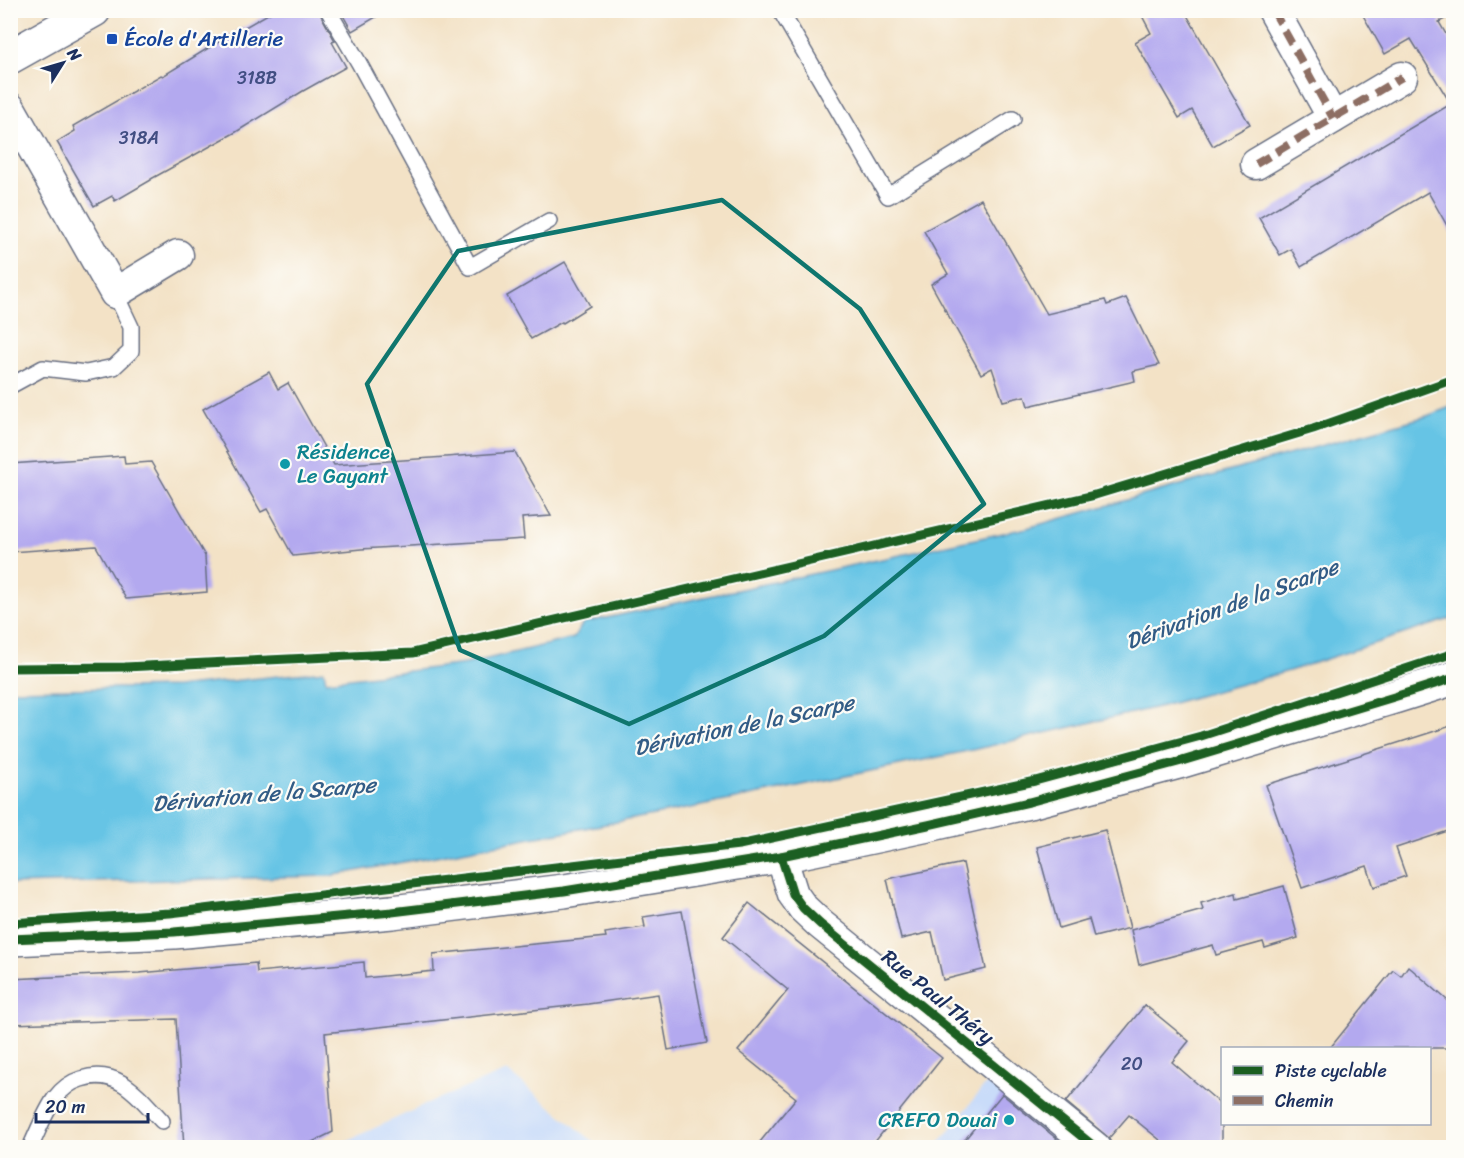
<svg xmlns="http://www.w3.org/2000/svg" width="1464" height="1158" font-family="Sriracha,sans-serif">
<rect width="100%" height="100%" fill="#fdfcf7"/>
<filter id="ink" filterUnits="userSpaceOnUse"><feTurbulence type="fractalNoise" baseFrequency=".0167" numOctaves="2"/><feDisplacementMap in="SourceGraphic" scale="12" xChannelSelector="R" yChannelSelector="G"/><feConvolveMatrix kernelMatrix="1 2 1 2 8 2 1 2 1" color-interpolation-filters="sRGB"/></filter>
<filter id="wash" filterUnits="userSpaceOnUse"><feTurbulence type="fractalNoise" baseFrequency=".008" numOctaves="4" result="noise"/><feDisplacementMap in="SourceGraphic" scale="24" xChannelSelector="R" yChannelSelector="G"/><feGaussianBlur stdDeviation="1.35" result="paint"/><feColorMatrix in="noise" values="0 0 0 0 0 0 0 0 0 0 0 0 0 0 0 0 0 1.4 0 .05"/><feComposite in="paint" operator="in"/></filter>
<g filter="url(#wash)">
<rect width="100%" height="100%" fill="#f3e2c6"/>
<g fill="#c9dcf9">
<polygon points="1001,1065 1105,1148 935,1148"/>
<polygon points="507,1071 600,1147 333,1147 440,1098"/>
</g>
<polygon fill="#66c4e5" stroke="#407aa2" stroke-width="1.5" points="1453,406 1453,618 1289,671 1162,706 972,750 696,807 330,876 11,884 11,690 176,687 324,671 326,681 466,664 574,638 583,623 1027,528 1427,416"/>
<g id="blocks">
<g fill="#b3a9ef">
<polygon points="275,10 318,10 335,41 332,42 346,67 303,91 236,132 151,179 151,180 115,201 112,196 94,206 57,142 75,131 73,126 161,75 163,76 215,44"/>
<polygon points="340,10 388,10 352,31"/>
<polygon points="1139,10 1184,10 1250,125 1213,146 1192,110 1179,118 1135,42 1151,33"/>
<polygon points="1360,10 1454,10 1454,14 1439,22 1454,48 1454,238 1428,192 1301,267 1291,249 1280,255 1259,218 1451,104 1411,39 1385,54"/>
<polygon points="981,199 1047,314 1105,300 1107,305 1126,298 1159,365 1133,371 1135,381 1028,406 1025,396 1003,401 992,368 981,374 931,284 948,274 924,231"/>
<polygon points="565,262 590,306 563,323 562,322 531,339 507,296"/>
<polygon points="269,372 278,389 288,383 334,465 515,452 551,516 522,518 524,539 361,549 293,556 267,509 261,512 203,409"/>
<polygon points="124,456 125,464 151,462 205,556 207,592 126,599 96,546 10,552 10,464"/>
<polygon points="1454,725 1454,829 1396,848 1406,876 1374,887 1367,866 1302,888 1266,785"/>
<polygon points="1105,830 1130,928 1094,937 1089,919 1059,928 1037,847"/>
<polygon points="963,863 986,969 943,980 932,932 901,939 887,879"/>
<polygon points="1284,886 1298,938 1265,948 1263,942 1216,955 1213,945 1139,965 1131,930 1203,910 1201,903 1236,893 1237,899"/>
<polygon points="749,903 942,1058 870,1148 755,1148 796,1098 738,1051 788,990 723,937"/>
<polygon points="682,911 707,1043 668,1050 658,994 588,1004 325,1033 333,1132 300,1148 184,1148 176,1019 10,1024 10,979 139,973 256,963 257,972 364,962 365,978 434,971 433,954 606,937 605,933 645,927 643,917"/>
<polygon points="1408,966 1454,1006 1454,1048 1330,1048 1393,970 1401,976"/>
<polygon points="1145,1005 1189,1041 1172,1062 1222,1105 1222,1148 1170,1148 1129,1115 1109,1138 1066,1102"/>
<polygon points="1002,1094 1068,1148 958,1148"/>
</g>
</g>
</g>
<g filter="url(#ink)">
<use href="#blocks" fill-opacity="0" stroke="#676e82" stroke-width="1.5"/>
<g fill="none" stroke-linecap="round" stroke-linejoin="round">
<defs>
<g id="service">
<polyline points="328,10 359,63 470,267 549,221"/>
<polyline points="780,10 888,196 1013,119"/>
<polyline points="10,386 43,368 86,373 114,367 131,351 131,327 115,293"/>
<path d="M30 1148C38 1131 45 1112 55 1098 62 1089 71 1082 81 1079 119 1067 139 1097 162 1121"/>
</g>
<g id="minor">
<polyline points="1273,10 1333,118"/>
<polyline points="10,108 115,293 178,255"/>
<polyline points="1256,164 1402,77"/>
<polyline points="781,856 793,894 803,908 820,924 1096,1148"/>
</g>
<polyline id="tertiary" points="10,57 94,10"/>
<polyline id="secondary" points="10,939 174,932 392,912 564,891 781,856 928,825 1029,802 1182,761 1394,697 1454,678"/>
</defs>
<use href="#service" stroke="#676e82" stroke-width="18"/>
<use href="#minor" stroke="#676e82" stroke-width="33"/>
<use href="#tertiary" stroke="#676e82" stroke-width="36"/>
<use href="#secondary" stroke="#676e82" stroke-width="36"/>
<use href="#service" stroke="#fff" stroke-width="15"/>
<use href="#minor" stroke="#fff" stroke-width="30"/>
<use href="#tertiary" stroke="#fff" stroke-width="33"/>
<use href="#secondary" stroke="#fff" stroke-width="33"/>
<g stroke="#8d6e63" stroke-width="8" stroke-dasharray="15 8" stroke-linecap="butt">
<polyline points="1273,10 1333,118"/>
<polyline points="1256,164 1402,77"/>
</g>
<defs>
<g id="cycleway">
<polyline points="10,668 125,667 413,653 1095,495 1313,429 1454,379"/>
<polyline points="781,856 793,894 803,908 820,924 1096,1148"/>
<polyline points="10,923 170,913 739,845 1035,781 1201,736 1454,653"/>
<polyline points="10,939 174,932 392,912 564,891 781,856 928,825 1029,802 1182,761 1394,697 1454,678"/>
</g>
</defs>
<use href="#cycleway" stroke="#fdfcf7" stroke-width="13"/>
<use href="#cycleway" stroke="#1b5e20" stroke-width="9"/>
</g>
</g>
<path fill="none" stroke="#0f766e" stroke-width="4.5" stroke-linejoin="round" d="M722 200 860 309 984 504 824 636 629 724 460 650 367 384 458 251Z"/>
<rect fill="#1a4fb4" stroke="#fdfcf7" stroke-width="2" x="106" y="33" width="12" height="12" rx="3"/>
<g fill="#0f9aa8" stroke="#fdfcf7" stroke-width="2">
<circle cx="285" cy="464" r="6"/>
<circle cx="1009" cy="1120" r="6"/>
</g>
<g text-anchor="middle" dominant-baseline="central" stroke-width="4.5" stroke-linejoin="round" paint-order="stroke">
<g font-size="18" fill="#414e82">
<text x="257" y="78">318B</text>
<text x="139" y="138">318A</text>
<text x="1132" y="1064">20</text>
</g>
<g font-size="21" fill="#164399" stroke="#fdfcf7" text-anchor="start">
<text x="124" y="39">École d'Artillerie</text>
</g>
<g font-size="21" fill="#0d838f" stroke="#fdfcf7" text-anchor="start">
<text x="297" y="452">Résidence<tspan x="297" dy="24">Le Gayant</tspan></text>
<text x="997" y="1120" text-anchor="end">CREFO Douai</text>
</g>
<g font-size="21" fill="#1b2f5e" stroke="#fdfcf7">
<text transform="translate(938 997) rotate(39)">Rue Paul Théry</text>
</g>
<g font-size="22" font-style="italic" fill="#325c86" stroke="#fdfcf7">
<text transform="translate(1232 604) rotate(-20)">Dérivation de la Scarpe</text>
<text transform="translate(744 725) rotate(-12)">Dérivation de la Scarpe</text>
<text transform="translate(264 794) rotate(-5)">Dérivation de la Scarpe</text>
</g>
</g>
<rect width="1464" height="1158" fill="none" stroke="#fdfcf7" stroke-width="36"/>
<rect x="1221" y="1047" width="210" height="78" fill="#fdfcf7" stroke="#a3aaba" stroke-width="1.5"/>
<rect x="1233" y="1066" width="30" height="9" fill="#1b5e20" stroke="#a3aaba" stroke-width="1.5"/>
<text x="1275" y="1077" font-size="18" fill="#1b2f5e">Piste cyclable</text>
<rect x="1233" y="1096" width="30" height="9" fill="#8d6e63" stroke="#a3aaba" stroke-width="1.5"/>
<text x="1275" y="1107" font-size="18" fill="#1b2f5e">Chemin</text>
<g transform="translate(63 63) rotate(53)" stroke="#fdfcf7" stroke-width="4.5" paint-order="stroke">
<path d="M0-4.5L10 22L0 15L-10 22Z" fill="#1b2f5e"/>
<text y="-9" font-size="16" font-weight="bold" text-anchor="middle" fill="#1b2f5e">N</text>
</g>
<path d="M36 1113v9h112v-9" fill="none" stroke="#1b2f5e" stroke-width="3"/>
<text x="45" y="1113" font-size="18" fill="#1b2f5e" stroke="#fdfcf7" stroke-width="4.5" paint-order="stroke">20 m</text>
</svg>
